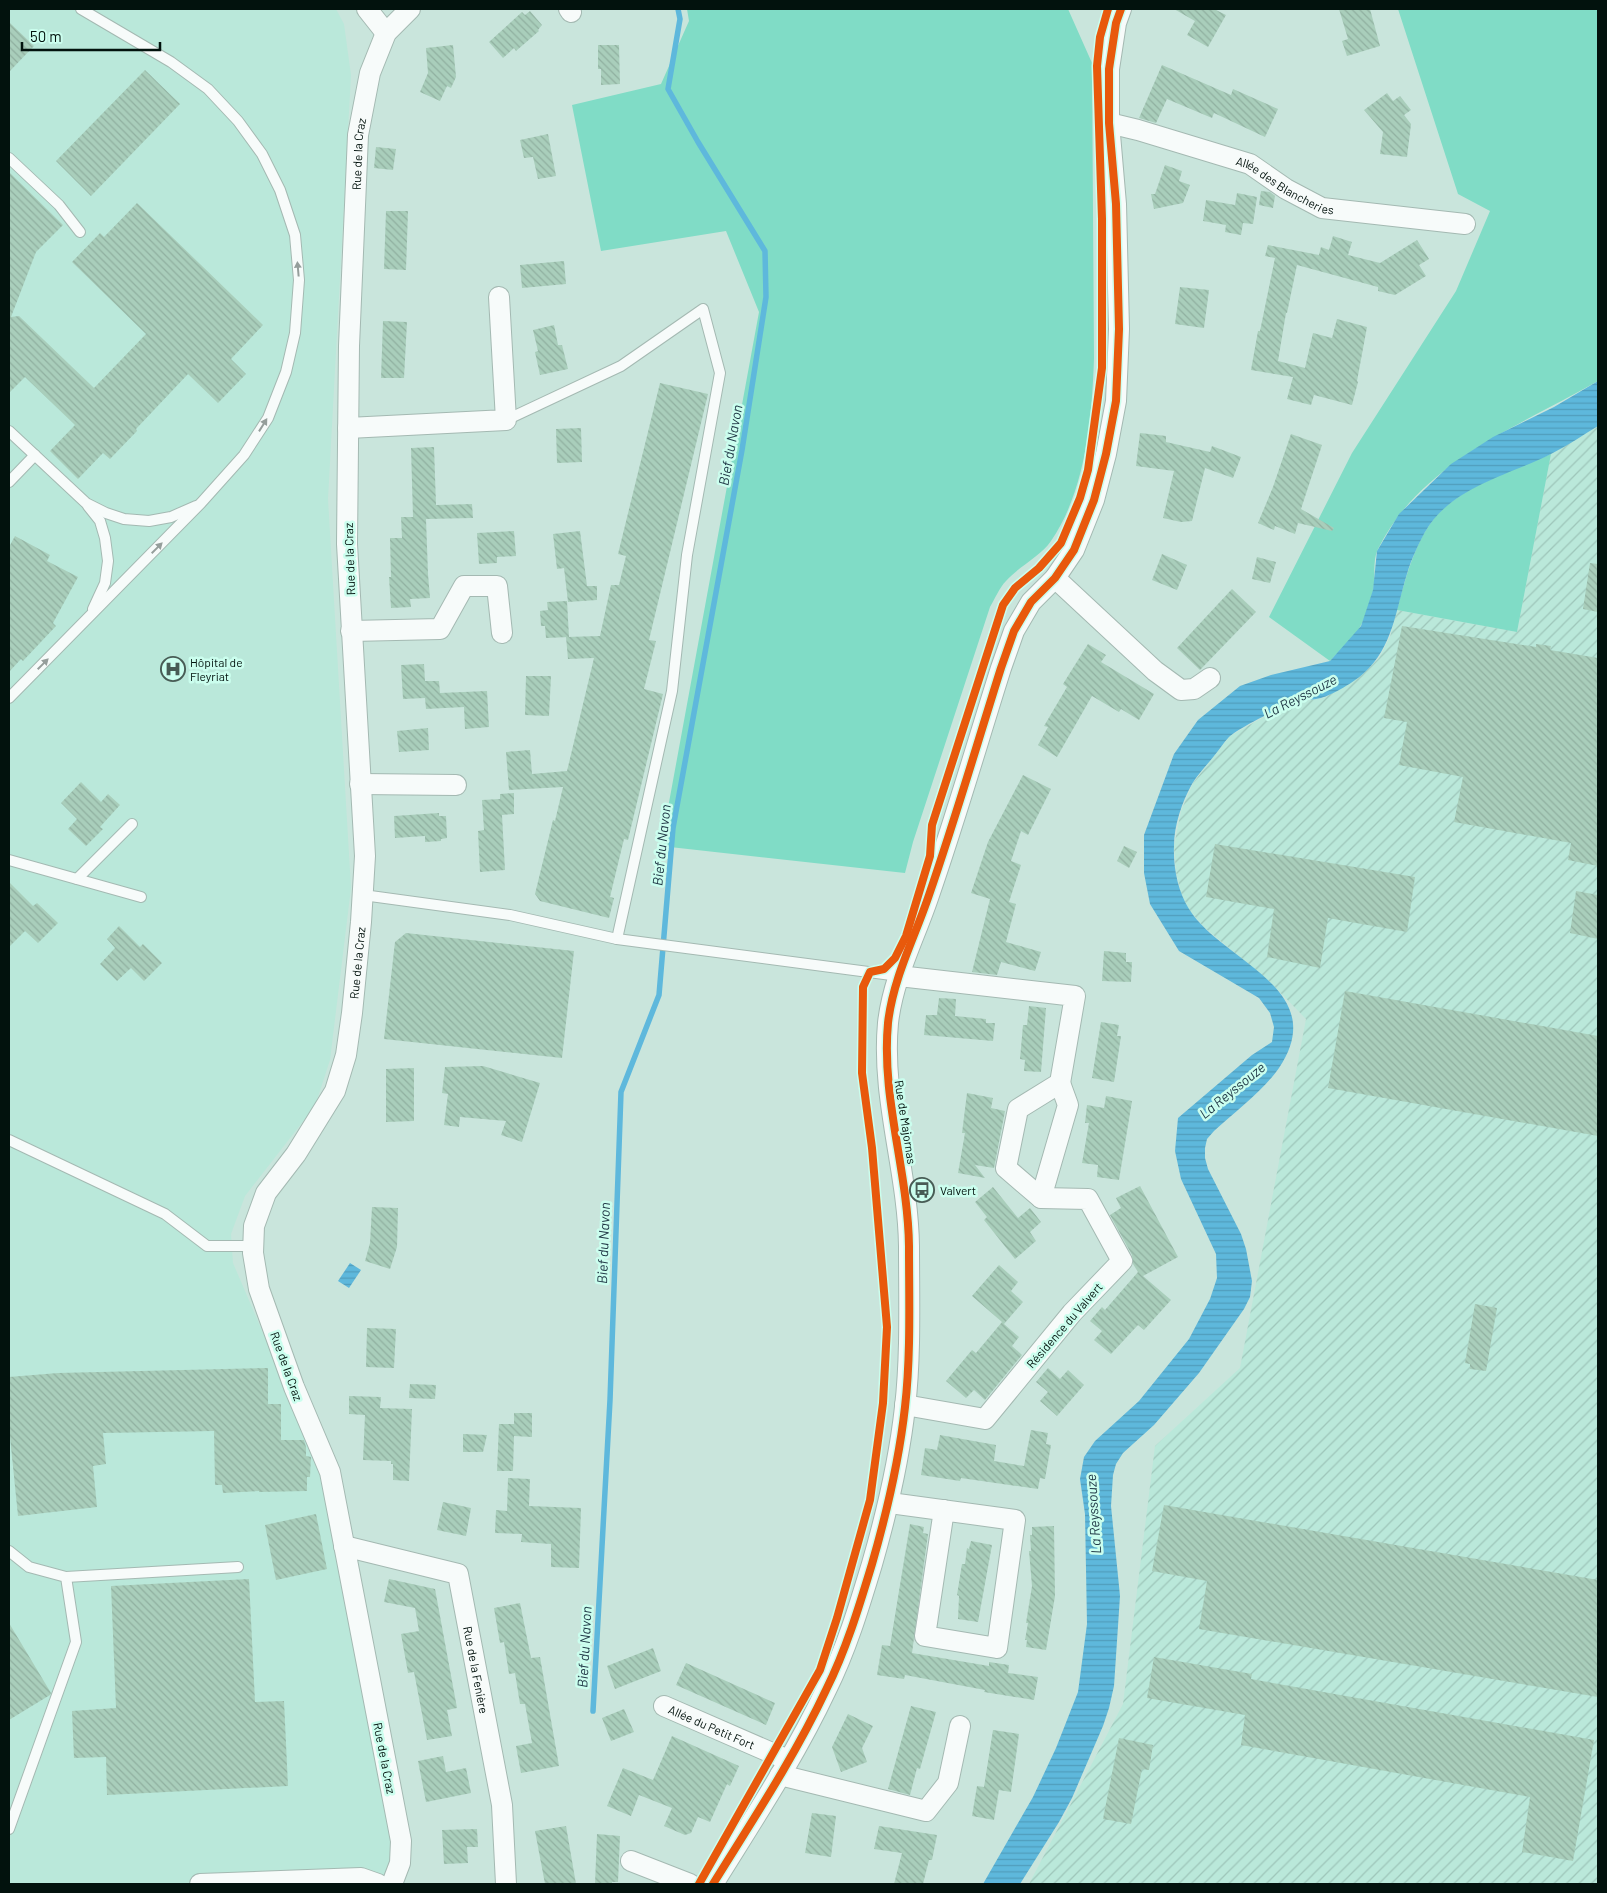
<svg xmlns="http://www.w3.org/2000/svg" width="1607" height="1893" font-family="Barlow,sans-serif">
<defs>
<pattern id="industrial-furrows" width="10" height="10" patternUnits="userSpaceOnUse" patternTransform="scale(1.25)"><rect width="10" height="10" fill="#bae8da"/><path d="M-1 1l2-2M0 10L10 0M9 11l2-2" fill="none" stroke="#9ec6ba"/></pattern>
<pattern id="water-rules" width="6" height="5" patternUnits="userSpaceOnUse" patternTransform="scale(1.25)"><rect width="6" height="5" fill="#5eb8dc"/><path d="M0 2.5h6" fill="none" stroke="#509dbc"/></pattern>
<pattern id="building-back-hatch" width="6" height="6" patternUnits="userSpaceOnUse" patternTransform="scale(1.25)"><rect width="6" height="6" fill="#a9cebb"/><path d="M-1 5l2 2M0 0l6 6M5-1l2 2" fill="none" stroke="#90b0a0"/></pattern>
</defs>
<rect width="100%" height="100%" fill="#c9e5dc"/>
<polygon fill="#bae8da" points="9,9 336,9 344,24 351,75 328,499 351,888 330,1060 315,1106 245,1196 231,1234 233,1263 320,1466 399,1884 9,1884"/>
<polygon fill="url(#industrial-furrows)" points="1598,426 1598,1884 1029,1884 1123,1704 1155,1446 1240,1368 1306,1019 1270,982 1205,928 1189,910 1181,893 1176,872 1174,846 1181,811 1193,783 1230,736 1269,714 1297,702 1324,698 1362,675 1379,658 1390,637 1397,610 1517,632 1551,454"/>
<g fill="#80dcc6">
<path d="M687 9H1068L1092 63 1094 358C1092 418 1086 490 1051 541 1041 556 1018 567 1006 581 999 588 995 599 990 607L913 842 905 873 661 846 759 312 726 231 601 251 572 105 661 84 689 21Z"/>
<path d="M1398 9H1598V381C1518 427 1421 462 1378 549 1372 561 1376 578 1373 591 1370 601 1366 617 1360 627 1353 639 1340 650 1330 661L1269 617 1352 453 1456 291 1490 211 1458 194Z"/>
<path d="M1551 454 1517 632 1397 610C1406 577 1417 531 1445 507 1474 482 1516 469 1551 454Z"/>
</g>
<g fill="url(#water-rules)">
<path d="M1598 381V426C1583 435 1567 446 1551 454 1507 476 1451 487 1425 532 1418 545 1411 560 1407 574 1396 609 1393 647 1364 673 1356 681 1332 695 1321 698 1313 700 1304 700 1296 702 1281 707 1240 727 1229 737 1224 742 1219 750 1214 756 1207 765 1198 774 1192 784 1182 802 1174 825 1174 846 1173 867 1178 892 1189 909 1222 962 1332 988 1279 1068 1263 1091 1235 1112 1214 1131L1207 1139 1205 1148V1158L1208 1169 1241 1234 1246 1249 1252 1281 1250 1297 1244 1309 1199 1373 1154 1425 1123 1453 1116 1464 1113 1475 1111 1506 1120 1596 1114 1686 1109 1708 1103 1726 1072 1798 1059 1822 1020 1884H983L1033 1797 1056 1748 1078 1692 1087 1624 1085 1514 1080 1479 1084 1457 1095 1441 1139 1401 1189 1339 1210 1299 1217 1278 1216 1254 1181 1179 1175 1151 1178 1118 1252 1055 1272 1042 1274 1027 1270 1013 1259 998 1179 951 1150 904 1144 873V835L1174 754 1198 720 1240 686 1271 675 1330 661 1361 626 1373 590 1377 551 1399 514 1451 464 1493 437 1554 407Z"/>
<polygon points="350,1263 361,1270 349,1288 338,1281"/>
</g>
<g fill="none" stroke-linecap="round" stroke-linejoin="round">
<polyline stroke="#5eb8dc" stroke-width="5.5" points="593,1711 610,1400 621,1092 659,995 673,828 742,450 766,297 765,251 698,142 668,89 680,19 678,9"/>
</g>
<g fill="url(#building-back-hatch)">
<polygon points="1174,9 1214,9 1226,15 1208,47 1187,35 1195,21"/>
<polygon points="1339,9 1370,9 1380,46 1347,56 1342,41 1348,39"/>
<polygon points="530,11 542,25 538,30 539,31 516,51 514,48 503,58 489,42 522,12 525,15"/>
<polygon points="9,22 34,46 9,72"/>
<polygon points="453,45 456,77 451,88 447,86 440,101 420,92 428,73 426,48"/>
<polygon points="598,45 619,45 620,84 601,85 601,69 598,69"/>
<polygon points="1162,65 1231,95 1233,89 1278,109 1265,137 1214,113 1212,118 1167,99 1156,123 1139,118"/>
<polygon points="145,70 180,104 91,196 56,161"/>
<polygon points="1387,93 1393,101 1400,96 1411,110 1404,115 1411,124 1407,157 1380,154 1383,132 1364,110"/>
<polygon points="548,134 556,176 538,179 533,157 524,158 520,140"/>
<polygon points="376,147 396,149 393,170 374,168"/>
<polygon points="1165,165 1182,171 1179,181 1190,185 1183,203 1154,209 1151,194 1155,194"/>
<polygon points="9,172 63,225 36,252 11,317 19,316 94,388 146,334 72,262 100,233 104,237 137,203 263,325 231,359 246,374 218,403 188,374 136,429 137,431 110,459 103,453 78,479 50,451 75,425 25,377 9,393"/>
<polygon points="1261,191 1270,192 1275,196 1273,208 1259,205"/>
<polygon points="1237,193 1257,197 1253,224 1243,223 1241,235 1225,232 1226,225 1203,221 1206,200 1235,205"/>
<polygon points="386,211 408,211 406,270 384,269"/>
<polygon points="1333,236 1352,242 1348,255 1380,263 1417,240 1429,259 1419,265 1426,276 1395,295 1378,291 1378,287 1297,265 1287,313 1286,313 1278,361 1305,368 1313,333 1332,338 1337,319 1367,327 1357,381 1358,382 1352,405 1314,395 1311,405 1287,399 1293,377 1251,370 1258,331 1260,331 1275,258 1265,256 1268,245 1319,255 1321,247 1329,250"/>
<polygon points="564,261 566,284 522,288 520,265"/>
<polygon points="1180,287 1209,290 1204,328 1175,324"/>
<polygon points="383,321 407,322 404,378 381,378"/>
<polygon points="554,325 558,345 562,345 568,369 540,375 535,352 538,351 533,330"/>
<polygon points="660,383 708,394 649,640 656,641 644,689 663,694 628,840 624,839 610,897 614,898 609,918 540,901 535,894 553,820 555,821 563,787 509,790 506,752 530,750 532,774 567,771 594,658 568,659 566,637 600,636 611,585 619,585 626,556 618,554"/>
<polygon points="581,428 582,462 557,463 556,429"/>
<polygon points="1140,433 1166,436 1166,442 1210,452 1212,446 1241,457 1233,478 1205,468 1192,521 1181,522 1163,518 1174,471 1136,466"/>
<polygon points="1291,434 1322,445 1301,509 1334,528 1332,531 1298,523 1295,534 1275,526 1274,530 1258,523 1273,487"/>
<polygon points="434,447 436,505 472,504 473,518 426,519 428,574 430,598 410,599 411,607 391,608 389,577 391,577 390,538 402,538 401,517 413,517 411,448"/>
<polygon points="514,531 516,556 497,557 497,563 479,564 477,533"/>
<polygon points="580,531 587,586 597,586 597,600 568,602 564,568 557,569 553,534"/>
<polygon points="15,536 50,555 47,561 78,577 53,623 56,626 23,661 21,659 9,672 9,547"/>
<polygon points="1162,554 1187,565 1177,590 1152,580"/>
<polygon points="1257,557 1276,562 1270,583 1252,579"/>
<polygon points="1590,563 1598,564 1598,612 1583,609"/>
<polygon points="1232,589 1256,612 1200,670 1177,648"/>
<polygon points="567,601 569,637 546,638 545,626 541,626 540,611 548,610 547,602"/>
<polygon points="1402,626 1536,647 1536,644 1551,646 1550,650 1598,658 1598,866 1568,860 1571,843 1454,822 1463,777 1399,765 1407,722 1384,718"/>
<polygon points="1088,644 1106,655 1101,662 1154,694 1139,720 1121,709 1119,712 1092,696 1057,757 1038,745 1048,727 1044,726 1067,687 1063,684"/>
<polygon points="424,664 425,681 439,681 440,693 487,691 489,727 465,729 464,707 426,709 425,698 403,699 401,665"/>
<polygon points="526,676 551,676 549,716 525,715"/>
<polygon points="428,728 429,750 399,752 397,731"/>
<polygon points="1023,775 1051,789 1028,835 1021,831 1011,861 1021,865 1009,902 1016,904 1006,942 1041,952 1035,971 1001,962 997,975 972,972 990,899 971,893 988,842"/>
<polygon points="81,782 101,802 108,794 120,805 100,827 103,829 86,846 68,829 77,819 61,803"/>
<polygon points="514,793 514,814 502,815 505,870 480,872 478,831 484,830 482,800 500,799 500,794"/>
<polygon points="439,813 439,816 446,816 447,838 441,839 441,841 425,842 425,836 395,838 394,816"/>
<polygon points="1215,844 1415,877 1407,932 1328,918 1320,968 1267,957 1274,909 1206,897"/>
<polygon points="1124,846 1137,852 1129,868 1117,861"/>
<polygon points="9,882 33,906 37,903 58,923 38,943 25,931 9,947"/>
<polygon points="1576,891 1598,895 1598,939 1570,933"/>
<polygon points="119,926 140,947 143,944 162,963 144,981 131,968 117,981 100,964 115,948 107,939"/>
<polygon points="406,933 574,951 562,1058 384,1039 395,942"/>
<polygon points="1104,951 1126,953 1126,962 1132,962 1131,982 1102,981"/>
<polygon points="1345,991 1598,1036 1598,1136 1328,1088"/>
<polygon points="939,998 956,999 955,1016 986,1019 986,1023 995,1023 993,1041 924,1035 926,1015 937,1015"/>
<polygon points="1029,1006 1046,1008 1041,1072 1024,1071 1025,1060 1020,1059 1023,1025 1027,1025"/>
<polygon points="1101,1022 1119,1025 1117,1036 1121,1036 1114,1082 1092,1078"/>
<polygon points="483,1066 540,1083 522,1142 501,1135 506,1121 460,1117 459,1127 444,1125 448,1094 442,1093 445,1067"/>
<polygon points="414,1068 414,1121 386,1122 386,1069"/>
<polygon points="967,1093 993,1098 991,1108 1005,1111 994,1168 975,1165 985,1178 958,1173 965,1133 962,1133"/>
<polygon points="1106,1096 1132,1101 1119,1180 1097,1177 1098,1165 1082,1163 1089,1123 1085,1123 1087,1105 1104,1108"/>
<polygon points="1140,1186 1178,1257 1143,1276 1171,1300 1144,1330 1138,1325 1111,1354 1094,1340 1102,1331 1090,1321 1102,1307 1105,1310 1138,1272 1133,1264 1132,1255 1110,1215 1121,1208 1116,1198"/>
<polygon points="993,1187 1018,1218 1030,1208 1041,1222 1030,1232 1036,1241 1015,1259 984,1220 987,1217 975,1202"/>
<polygon points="372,1207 398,1208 397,1247 390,1269 365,1261 370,1243"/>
<polygon points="999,1265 1018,1282 1011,1291 1023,1302 1004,1324 1019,1337 1012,1346 1022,1355 985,1400 974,1390 966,1398 946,1381 972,1350 976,1353 1002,1322 972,1296"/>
<polygon points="1475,1304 1497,1308 1486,1371 1470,1369 1470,1364 1465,1363"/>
<polygon points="367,1328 396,1329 394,1368 366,1367"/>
<polygon points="268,1368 268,1404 281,1404 281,1440 304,1440 306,1447 306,1456 311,1457 310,1477 307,1477 307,1491 259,1492 259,1491 223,1493 222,1485 215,1485 214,1431 103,1433 106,1464 93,1466 97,1507 18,1516 9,1427 9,1377 58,1373"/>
<polygon points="1048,1368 1060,1379 1068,1370 1084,1385 1057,1416 1040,1401 1048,1392 1036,1382"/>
<polygon points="410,1384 436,1385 435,1399 409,1398"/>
<polygon points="349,1396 381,1397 380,1408 412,1409 409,1481 393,1480 393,1464 391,1464 391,1461 363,1460 365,1415 349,1414"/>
<polygon points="514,1413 532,1413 532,1437 514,1436 513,1471 497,1471 499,1424 514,1424"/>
<polygon points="1031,1430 1048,1433 1046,1444 1051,1445 1045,1479 1040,1478 1038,1489 961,1478 960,1481 921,1475 925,1448 937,1450 940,1435 996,1445 994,1461 1024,1466"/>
<polygon points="463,1434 487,1435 483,1452 463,1452"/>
<polygon points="508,1478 530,1479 529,1506 581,1508 579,1568 551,1567 551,1544 521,1542 522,1534 495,1533 496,1510 507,1511"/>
<polygon points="443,1502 471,1508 466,1536 437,1530"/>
<polygon points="1164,1505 1598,1580 1598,1697 1199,1629 1207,1581 1152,1571"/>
<polygon points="316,1514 327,1569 276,1580 265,1525"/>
<polygon points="910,1524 924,1527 923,1533 928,1534 912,1653 989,1666 989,1662 1009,1665 1008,1673 1038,1677 1034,1700 984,1692 985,1690 905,1675 904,1679 877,1675 882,1645 890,1646"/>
<polygon points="1054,1526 1055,1596 1046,1650 1026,1647 1027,1640 1025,1640 1028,1623 1026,1623 1032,1586 1029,1551 1031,1551 1030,1535 1032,1535 1032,1527"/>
<polygon points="971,1541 992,1545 978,1622 958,1619 959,1596 957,1595 962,1564 965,1564 967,1548 969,1549"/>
<polygon points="249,1579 255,1702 284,1701 288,1786 107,1795 106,1757 74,1758 72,1711 116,1708 111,1586"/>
<polygon points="389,1579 435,1589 457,1708 447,1710 452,1736 427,1740 414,1672 408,1673 401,1634 419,1631 415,1608 384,1602"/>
<polygon points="520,1603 531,1658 540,1657 559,1766 521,1773 516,1746 532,1743 525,1704 520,1704 515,1673 509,1674 504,1642 500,1643 494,1608"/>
<polygon points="9,1623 51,1693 50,1695 9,1720"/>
<polygon points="653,1648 661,1671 615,1689 607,1666"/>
<polygon points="1154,1657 1252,1674 1251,1679 1594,1740 1573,1861 1522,1852 1530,1797 1241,1745 1245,1715 1147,1698"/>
<polygon points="686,1663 775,1703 766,1725 676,1685"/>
<polygon points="911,1706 936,1712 920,1769 917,1768 910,1795 888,1789"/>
<polygon points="624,1709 634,1732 611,1741 602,1718"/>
<polygon points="848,1714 873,1726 862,1748 867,1762 841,1772 832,1747"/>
<polygon points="993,1730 1019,1734 1011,1792 999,1790 994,1820 972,1816 977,1786 984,1787"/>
<polygon points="672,1736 739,1766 730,1786 727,1784 710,1822 698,1817 691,1833 685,1835 664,1826 672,1808 639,1795 631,1816 607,1806 623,1768 653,1780"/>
<polygon points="1119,1738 1153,1745 1149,1770 1142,1769 1131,1824 1103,1819"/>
<polygon points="443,1756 446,1772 466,1768 471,1793 426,1802 418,1761"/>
<polygon points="812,1813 836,1816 831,1857 805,1853"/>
<polygon points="566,1826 576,1884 545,1884 535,1831"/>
<polygon points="879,1826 937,1835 932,1860 929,1860 923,1884 894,1884 902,1853 874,1849"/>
<polygon points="477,1829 478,1847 467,1847 468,1863 444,1864 442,1830"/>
<polygon points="597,1834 620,1836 618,1882 612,1882 612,1884 595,1884"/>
</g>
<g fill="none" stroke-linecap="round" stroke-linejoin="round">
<defs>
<g id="lane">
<polyline points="9,158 59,205 80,232"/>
<polyline points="506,420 621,366 703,309 720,373 687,555 672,691 617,939"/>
<polyline points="9,431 86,503 106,513 124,519 149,521 171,517 196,506"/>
<polyline points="9,482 35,455"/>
<polyline points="88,506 100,521 105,538 108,561 105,583 93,609"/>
<polyline points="9,698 201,503 244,455 268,418 286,372 295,333 299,280 295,235 280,190 262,154 238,121 208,89 171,62 81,9"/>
<polyline points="9,860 141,897"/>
<polyline points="77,879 132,824"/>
<polyline points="363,895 510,915 617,939 899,976"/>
<polyline points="9,1140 165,1214 207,1246 253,1246"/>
<polyline points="9,1551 29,1567 66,1577 76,1642 9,1829"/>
<polyline points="66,1577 238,1567"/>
</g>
<g id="street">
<polyline points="367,9 386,33"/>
<polyline points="569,9 571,12"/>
<path id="s1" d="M1109 123 1138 130 1250 164 1286 189 1322 208 1465 224"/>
<polyline points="348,428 506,420 499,297"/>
<polyline points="1055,578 1155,671 1181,690 1194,689 1210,678"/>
<polyline points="351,631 440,629 464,586 497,586 502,633"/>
<polyline points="360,784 456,785"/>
<polyline points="899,976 1075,996 1060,1083 1018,1109 1006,1168 1041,1198 1088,1199 1122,1261 1072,1313 985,1419 905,1405"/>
<polyline points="1041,1198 1068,1105 1060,1083"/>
<polyline points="890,1503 1015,1520 997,1648 925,1636 944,1510"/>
<path id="s2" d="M344 1546 458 1574 502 1805 506 1884"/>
<path id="s3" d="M664 1706 788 1760"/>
<polyline points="780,1775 926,1811 948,1783 960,1726"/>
<polyline points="631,1861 690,1884"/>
<polyline points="200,1884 361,1878 378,1884"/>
<path id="s4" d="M392 1884 400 1863 401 1841 330 1472 294 1387 259 1289 253 1253 254 1226 266 1193 296 1154 335 1091 346 1055 352 1013 361 922 365 856 347 544 349 346 358 135 370 73 386 33 410 9"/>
<path d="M713 1884C752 1821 794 1758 826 1690 846 1650 859 1607 872 1564 887 1512 899 1461 905 1407 911 1355 909 1299 909 1246 908 1171 881 1098 888 1023 893 978 915 937 929 895 955 820 977 744 1001 668L1014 631 1031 602 1055 578 1074 550 1094 500 1106 454 1116 401 1119 329 1116 204 1109 123V69L1116 23 1121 9"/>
</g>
</defs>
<use href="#lane" stroke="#a4b9b2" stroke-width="12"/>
<use href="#street" stroke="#a4b9b2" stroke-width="22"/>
<use href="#lane" stroke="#f7fbfa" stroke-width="10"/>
<use href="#street" stroke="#f7fbfa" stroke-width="20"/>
<defs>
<g id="cycleway">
<polyline points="699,1884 820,1670 837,1618 870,1500 883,1403 887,1327 872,1148 862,1073 863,987 870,972 884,969 895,958 906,936 930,856 932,825 1003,605 1015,588 1039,568 1061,543 1080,498 1088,470 1102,368 1102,219 1097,66 1100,37 1108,9"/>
<path d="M713 1884C752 1821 794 1758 826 1690 846 1650 859 1607 872 1564 887 1512 899 1461 905 1407 911 1355 909 1299 909 1246 908 1171 881 1098 888 1023 893 978 915 937 929 895 955 820 977 744 1001 668L1014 631 1031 602 1055 578 1074 550 1094 500 1106 454 1116 401 1119 329 1116 204 1109 123V69L1116 23 1121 9"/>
</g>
</defs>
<use href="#cycleway" stroke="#cbfeee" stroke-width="11"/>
<use href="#cycleway" stroke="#e8590c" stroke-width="8"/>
</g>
<defs><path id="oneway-solid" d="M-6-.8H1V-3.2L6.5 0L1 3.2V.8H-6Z" transform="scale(1.25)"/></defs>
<g fill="#959e9b">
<use href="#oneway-solid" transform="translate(298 269) rotate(-95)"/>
<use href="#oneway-solid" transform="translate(263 425) rotate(-58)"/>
<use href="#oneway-solid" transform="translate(157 548) rotate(-45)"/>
<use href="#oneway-solid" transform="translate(43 664) rotate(-45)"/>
</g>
<defs>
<symbol id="hospital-ring" viewBox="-11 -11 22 22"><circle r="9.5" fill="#cbfeee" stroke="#485c55" stroke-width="1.5"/><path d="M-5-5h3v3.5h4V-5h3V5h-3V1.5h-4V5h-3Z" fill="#485c55"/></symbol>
<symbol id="bus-ring" viewBox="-11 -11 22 22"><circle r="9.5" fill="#cbfeee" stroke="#485c55" stroke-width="1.5"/><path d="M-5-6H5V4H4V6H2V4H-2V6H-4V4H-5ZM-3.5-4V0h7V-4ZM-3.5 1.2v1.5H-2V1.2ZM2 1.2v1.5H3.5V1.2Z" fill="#485c55"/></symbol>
</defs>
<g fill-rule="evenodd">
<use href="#hospital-ring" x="159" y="655" width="28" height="28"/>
<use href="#bus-ring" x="908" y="1176" width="28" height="28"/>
</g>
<g text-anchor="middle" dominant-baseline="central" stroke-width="5" stroke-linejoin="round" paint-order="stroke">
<g font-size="12" fill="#02120d" stroke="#cbfeee">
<text stroke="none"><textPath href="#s4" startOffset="1779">Rue de la Craz</textPath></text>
<text stroke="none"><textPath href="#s1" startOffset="188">Allée des Blancheries</textPath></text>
<text transform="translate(349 559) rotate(-92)">Rue de la Craz</text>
<text stroke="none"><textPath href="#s4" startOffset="969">Rue de la Craz</textPath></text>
<text transform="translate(906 1122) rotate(81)">Rue de Majornas</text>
<text transform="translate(1064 1325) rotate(-49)">Résidence du Valvert</text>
<text transform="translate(287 1366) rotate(70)">Rue de la Craz</text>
<text stroke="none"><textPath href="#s2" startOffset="215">Rue de la Fenière</textPath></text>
<text stroke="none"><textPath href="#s3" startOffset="52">Allée du Petit Fort</textPath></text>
<text transform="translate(385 1758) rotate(79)">Rue de la Craz</text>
</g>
<g font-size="12" fill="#02120d" stroke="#cbfeee" text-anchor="start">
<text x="190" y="662">Hôpital de<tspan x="190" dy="14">Fleyriat</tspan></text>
<text x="940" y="1190">Valvert</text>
</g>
<g font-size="14" font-style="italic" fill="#223a48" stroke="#cbfeee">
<text transform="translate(730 445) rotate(-80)">Bief du Navon</text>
<text transform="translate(1300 696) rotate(-27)">La Reyssouze</text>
<text transform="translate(661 845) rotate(-84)">Bief du Navon</text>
<text transform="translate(1232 1090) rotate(-39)">La Reyssouze</text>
<text transform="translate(603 1243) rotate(-88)">Bief du Navon</text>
<text transform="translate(1093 1514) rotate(-94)">La Reyssouze</text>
<text transform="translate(584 1647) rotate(-87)">Bief du Navon</text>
</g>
</g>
<rect width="1607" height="1893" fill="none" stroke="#02120d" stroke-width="20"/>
<path d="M22 42v8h138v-8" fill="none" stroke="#02120d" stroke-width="2.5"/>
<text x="30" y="42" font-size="15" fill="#02120d" stroke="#cbfeee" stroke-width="4" paint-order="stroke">50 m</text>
</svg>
